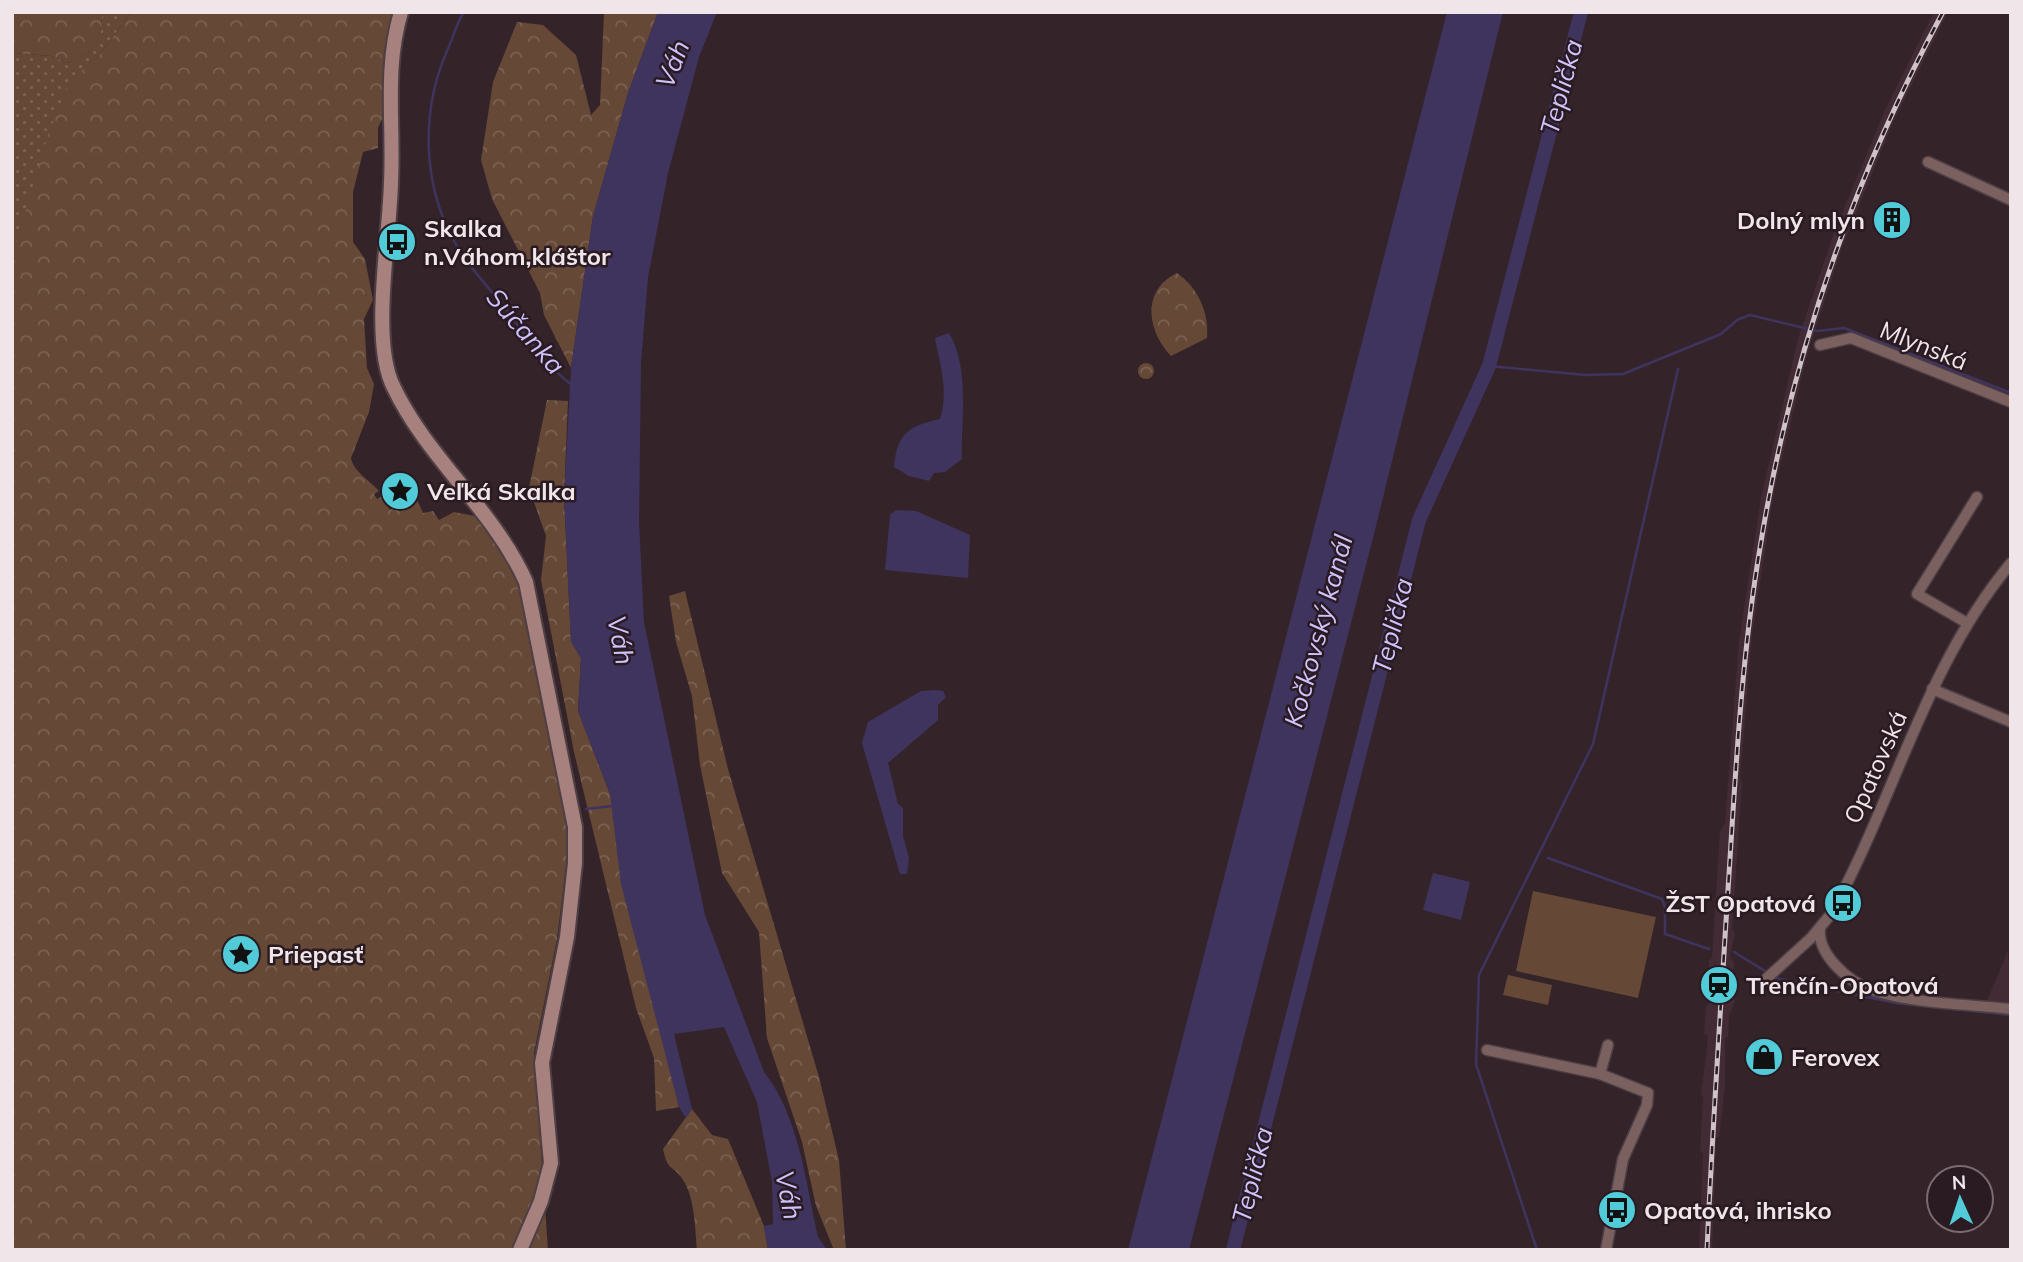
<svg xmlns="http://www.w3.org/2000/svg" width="2023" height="1262" font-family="Mulish,sans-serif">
<defs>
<pattern id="grass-dots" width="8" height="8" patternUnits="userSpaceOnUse" patternTransform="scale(1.75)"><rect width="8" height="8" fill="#654836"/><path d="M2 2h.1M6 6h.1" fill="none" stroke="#7b6253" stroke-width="1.8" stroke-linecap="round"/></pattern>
<pattern id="forest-crowns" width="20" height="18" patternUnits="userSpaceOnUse" patternTransform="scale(1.75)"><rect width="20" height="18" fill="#654836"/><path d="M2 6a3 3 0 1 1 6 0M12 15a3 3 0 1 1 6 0" fill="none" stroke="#7b6253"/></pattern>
</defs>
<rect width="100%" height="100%" fill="#34242a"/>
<g fill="#422b35">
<polygon points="1934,12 1948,12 1894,120 1841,250 1806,359 1774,491 1752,635 1740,778 1742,783 1732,929 1735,933 1730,957 1734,962 1733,976 1738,977 1738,993 1732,993 1735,1002 1729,1015 1728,1037 1725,1037 1725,1087 1719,1137 1716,1137 1712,1250 1699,1250 1703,1154 1700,1151 1703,1098 1701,1094 1706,1056 1708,1035 1704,1034 1706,1007 1709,1004 1709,961 1712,958 1720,832 1725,823 1739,641 1761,498 1798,339 1835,230 1886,108"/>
<polygon points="2008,951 2011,1005 1986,1003"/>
</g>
<path fill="url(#grass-dots)" d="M101 12H131L100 54 69 83 12 257V53L52 56 67 63C94 55 104 40 101 12Z"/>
<g fill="url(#forest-crowns)">
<path d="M12 12H101C105 40 94 55 67 63L52 56 12 53Z"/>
<path d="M131 12H395L384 54 385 112 378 128V148L363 152 353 192V242L365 259 373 300 364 319 367 368 374 384 369 412 351 458C353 471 370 481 379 491L374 494 377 499 382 496 390 510 415 495 423 513 433 511 439 520 454 512 475 516 500 544 523 582 570 833 557 939 534 1053 548 1250H12V257L48 135 69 82 100 54Z"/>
<polygon points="604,12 658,12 628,93 593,216 571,368 544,315 540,293 492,199 481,160 493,82 517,22 543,25 576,55 591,115 600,105"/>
<path d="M1177 273C1198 288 1209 312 1207 338L1171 356C1147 331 1141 290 1177 273Z"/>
<circle cx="1146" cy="371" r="8"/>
<polygon points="547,400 568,401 564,497 571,641 581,658 578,711 610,794 679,1107 656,1111 654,1058 636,1008 574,752 541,580 546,536 529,488"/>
<polygon points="685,591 728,769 819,1077 839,1160 846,1250 834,1250 816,1206 802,1142 767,1038 759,932 722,873 700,765 692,696 676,642 669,596"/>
<path d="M692 1109 712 1135 728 1139 764 1226 768 1250H697C695 1229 695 1198 683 1180 673 1164 668 1173 663 1149Z"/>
</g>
<g fill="#654836">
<polygon points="1533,891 1656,917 1638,998 1516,971"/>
<polygon points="1508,975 1552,985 1548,1005 1503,995"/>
</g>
<g fill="#3f345e">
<path d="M658 12H717L699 57 668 173 648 277 641 363 639 522 644 622 705 915 764 1072C799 1116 806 1183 818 1237L827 1250H768L764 1226 773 1224 772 1182 757 1102 724 1027 674 1034 692 1109 686 1118 679 1107 621 884 610 794 578 711 581 658 571 642 564 497 571 368 593 216 628 93Z"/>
<polygon points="1447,12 1503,12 1373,538 1189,1250 1128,1250"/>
<path d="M949 333C970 369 961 419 962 459L945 472 934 473 929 481 909 476 894 467C897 433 909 426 940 419 949 392 940 365 935 338Z"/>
<polygon points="896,510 916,511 970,535 968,578 885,570 890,515"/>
<polygon points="936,690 943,691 946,697 938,705 938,720 888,763 898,804 903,808 903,836 909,858 907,874 900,874 862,743 868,722 921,691"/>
<polygon points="1433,873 1470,882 1461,920 1423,910"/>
</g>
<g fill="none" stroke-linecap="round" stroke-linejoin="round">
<g stroke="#3f345e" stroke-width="2.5">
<path d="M464 12C456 24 453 38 447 51 421 110 422 183 454 241 468 266 488 287 506 309 526 336 545 365 572 385"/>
<polyline points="1489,366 1586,375 1623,374 1721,334 1737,320 1750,315 1817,331 1844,328 2011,393"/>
<polyline points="586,809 613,806"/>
<polyline points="1548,858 1662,899 1665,907 1665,934 1709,949"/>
<polyline points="1734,952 1765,971"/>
<polyline points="1775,978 1896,1003 2011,1015"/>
<polyline points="1537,1250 1476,1064 1479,975 1593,744 1678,369"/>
</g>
<polyline stroke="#3f345e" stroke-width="14" points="1233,1250 1419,520 1489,366 1581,12"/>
<defs>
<g id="minor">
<polyline points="1928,162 2011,200"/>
<polyline points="1820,345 1851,338 2011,402"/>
<polyline points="1967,623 1917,594 1977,497"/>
<polyline points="1932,689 2011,722"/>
<path d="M1820 928C1817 954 1848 982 1872 990 1914 1004 1966 1004 2011 1009"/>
<path d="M1767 978 1811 938 1831 914C1895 798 1925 666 2011 563"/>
<polyline points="1487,1050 1600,1074 1648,1093 1647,1105 1623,1159 1606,1250"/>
<polyline points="1600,1074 1608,1045"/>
</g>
<path id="secondary" d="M401 12C384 69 394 124 391 182 390 236 370 342 394 388 428 459 494 510 526 582L575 827V863L567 937 542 1063 551 1163 541 1201 520 1250"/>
</defs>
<use href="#minor" stroke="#4e3f45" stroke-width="13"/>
<use href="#secondary" stroke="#4e3f45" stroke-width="18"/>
<use href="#minor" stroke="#7a6160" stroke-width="10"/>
<use href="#secondary" stroke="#a7817e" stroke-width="14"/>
<defs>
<path id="rail" d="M1707 1250C1712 1135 1720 1020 1727 905 1735 786 1740 666 1760 548 1790 361 1853 179 1943 12"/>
</defs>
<use href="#rail" stroke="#cfc3c8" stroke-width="5"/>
<use href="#rail" stroke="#2a1a21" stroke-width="2.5" stroke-dasharray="8" stroke-linecap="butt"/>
</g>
<defs>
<symbol id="building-disc" viewBox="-11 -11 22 22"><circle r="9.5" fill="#52cbd9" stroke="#2a1a21"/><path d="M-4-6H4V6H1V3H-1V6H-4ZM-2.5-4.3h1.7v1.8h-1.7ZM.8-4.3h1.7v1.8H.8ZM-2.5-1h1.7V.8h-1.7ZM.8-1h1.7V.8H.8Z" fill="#111"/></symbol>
<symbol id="bus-disc" viewBox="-11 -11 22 22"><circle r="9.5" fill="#52cbd9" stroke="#2a1a21"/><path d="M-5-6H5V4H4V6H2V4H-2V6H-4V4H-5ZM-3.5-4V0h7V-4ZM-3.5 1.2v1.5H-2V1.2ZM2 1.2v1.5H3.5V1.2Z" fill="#111"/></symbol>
<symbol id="sight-disc" viewBox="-11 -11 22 22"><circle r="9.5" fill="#52cbd9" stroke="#2a1a21"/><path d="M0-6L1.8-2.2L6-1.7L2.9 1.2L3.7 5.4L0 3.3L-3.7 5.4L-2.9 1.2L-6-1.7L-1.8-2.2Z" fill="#111"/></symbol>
<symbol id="station-disc" viewBox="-11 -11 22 22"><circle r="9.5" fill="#52cbd9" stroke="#2a1a21"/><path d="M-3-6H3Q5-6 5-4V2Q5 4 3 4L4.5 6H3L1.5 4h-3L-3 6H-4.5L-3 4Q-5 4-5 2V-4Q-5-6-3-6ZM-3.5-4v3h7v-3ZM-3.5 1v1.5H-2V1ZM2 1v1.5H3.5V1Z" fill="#111"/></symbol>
<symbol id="shop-disc" viewBox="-11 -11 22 22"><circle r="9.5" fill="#52cbd9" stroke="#2a1a21"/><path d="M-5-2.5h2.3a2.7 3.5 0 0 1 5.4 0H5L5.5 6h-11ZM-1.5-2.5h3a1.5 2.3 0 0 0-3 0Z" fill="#111"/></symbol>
</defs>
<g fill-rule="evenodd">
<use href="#building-disc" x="1870" y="198" width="44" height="44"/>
<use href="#bus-disc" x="375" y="220" width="44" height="44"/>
<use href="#sight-disc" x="378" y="469" width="44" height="44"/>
<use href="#bus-disc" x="1821" y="881" width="44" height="44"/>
<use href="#sight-disc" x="219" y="932" width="44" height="44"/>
<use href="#station-disc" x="1697" y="963" width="44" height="44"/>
<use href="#shop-disc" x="1742" y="1035" width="44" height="44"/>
<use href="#bus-disc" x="1595" y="1188" width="44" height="44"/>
</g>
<g text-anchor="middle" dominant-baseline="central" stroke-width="5" stroke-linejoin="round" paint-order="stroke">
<g font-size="24" font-weight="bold" fill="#f0e5e9" stroke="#2a1a21" text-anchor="start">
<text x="1865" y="220" text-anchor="end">Dolný mlyn</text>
<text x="424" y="228">Skalka<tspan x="424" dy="28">n.Váhom,kláštor</tspan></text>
<text x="427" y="491">Veľká Skalka</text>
<text x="1816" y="903" text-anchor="end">ŽST Opatová</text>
<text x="268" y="954">Priepasť</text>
<text x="1746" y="985">Trenčín-Opatová</text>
<text x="1791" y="1057">Ferovex</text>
<text x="1644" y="1210">Opatová, ihrisko</text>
</g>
<g font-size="24" fill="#f0e5e9" stroke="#2a1a21">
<text transform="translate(1924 345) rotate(22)">Mlynská</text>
<text transform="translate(1875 767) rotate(-66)">Opatovská</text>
</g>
<g font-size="26" font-style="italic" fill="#cfc3fd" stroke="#2a1a21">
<text transform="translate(672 64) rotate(-68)">Váh</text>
<text transform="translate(1561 87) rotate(-75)">Teplička</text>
<text transform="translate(526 331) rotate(49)">Súčanka</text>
<text transform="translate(1392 626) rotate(-76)">Teplička</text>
<text transform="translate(1318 631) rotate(-75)">Kočkovský kanál</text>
<text transform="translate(621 640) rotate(79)">Váh</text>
<text transform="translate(1252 1175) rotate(-76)">Teplička</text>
<text transform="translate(789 1195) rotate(79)">Váh</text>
</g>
</g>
<rect width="2023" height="1262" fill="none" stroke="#f0e5e9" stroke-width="28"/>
<g transform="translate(1960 1199) rotate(357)"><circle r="33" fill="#2a1a21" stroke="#796b71" stroke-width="2"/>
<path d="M0-5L12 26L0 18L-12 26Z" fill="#52cbd9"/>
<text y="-10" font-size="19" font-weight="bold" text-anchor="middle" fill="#f0e5e9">N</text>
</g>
</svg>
